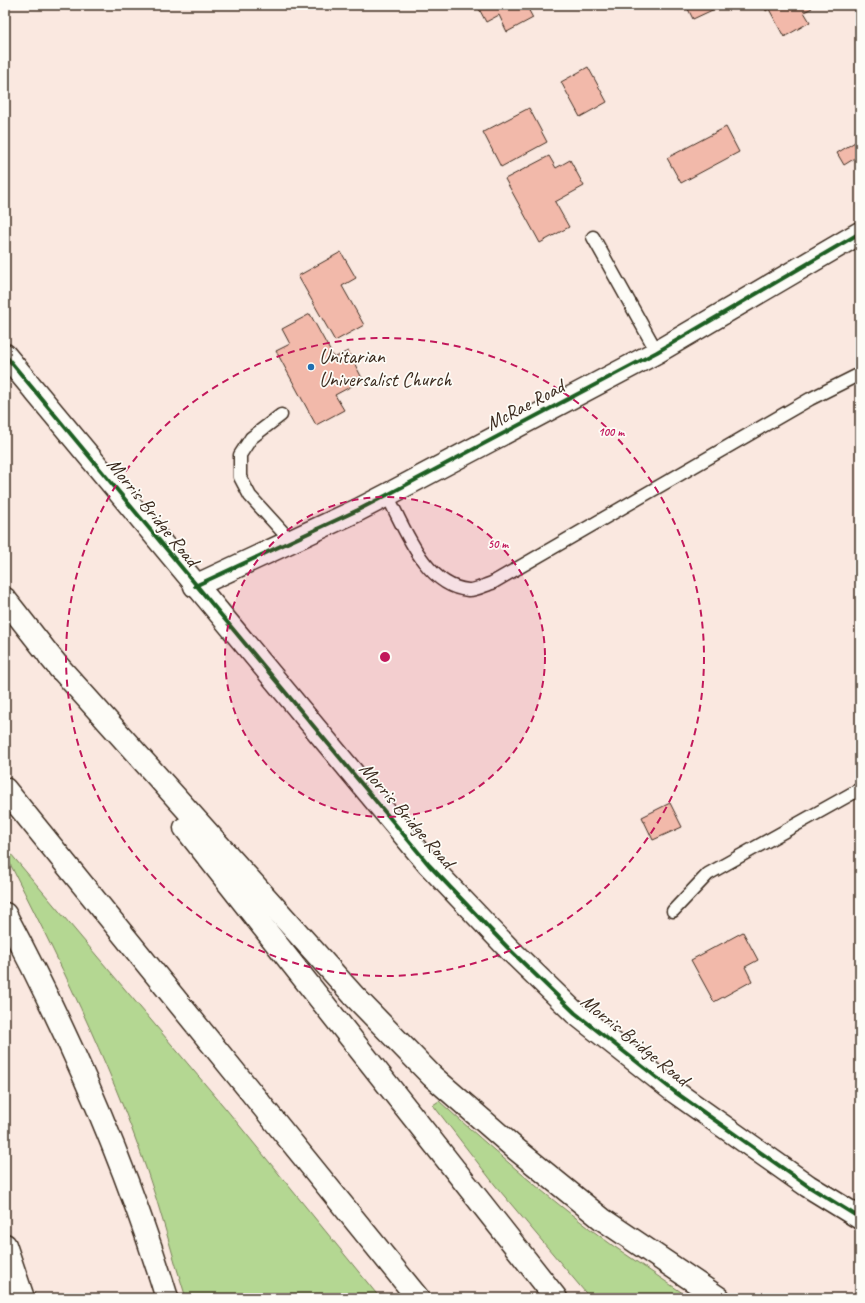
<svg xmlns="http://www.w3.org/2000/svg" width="865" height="1303" font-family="Caveat,sans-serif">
<rect width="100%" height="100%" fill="#fae8e0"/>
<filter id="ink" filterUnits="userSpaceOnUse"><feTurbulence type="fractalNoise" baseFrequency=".025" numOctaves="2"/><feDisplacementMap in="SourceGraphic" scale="8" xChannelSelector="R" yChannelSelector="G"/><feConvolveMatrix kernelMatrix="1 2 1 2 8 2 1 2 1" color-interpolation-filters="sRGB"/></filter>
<g filter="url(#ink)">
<g fill="#b4d792" stroke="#788058">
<path d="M5 847 226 1109 380 1298H186C172 1255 161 1210 146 1168 108 1059 57 956 5 854Z"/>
<path d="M439 1101C494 1151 551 1201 612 1245 638 1263 664 1280 690 1298H590L495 1185 433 1105Z"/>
</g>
<g fill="#f2b9aa" stroke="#3b2a1e">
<polygon points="477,5 526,5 533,18 507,32 499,15 486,22"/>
<polygon points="686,5 723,5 693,19"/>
<polygon points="769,5 811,5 812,8 804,12 810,22 784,37 769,9 766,11 765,7"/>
<polygon points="588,67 607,102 580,117 561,82"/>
<polygon points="529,108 547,142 501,167 483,132"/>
<polygon points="726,127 739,152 681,183 667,158"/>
<polygon points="860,139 860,155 844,165 837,153"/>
<polygon points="549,156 556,168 570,160 584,186 555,202 569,227 540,243 505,179"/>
<polygon points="341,252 356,278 342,286 364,325 335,341 298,276"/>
<polygon points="310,314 334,358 348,351 363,380 335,395 344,410 316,425 276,351 290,344 282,329"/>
<polygon points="670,803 682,827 653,840 642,817"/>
<polygon points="743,932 758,960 745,967 752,981 714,1002 691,960"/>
</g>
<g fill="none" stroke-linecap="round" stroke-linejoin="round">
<defs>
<g id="lane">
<polyline points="593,237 657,352"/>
<polyline points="281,415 251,438 240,455 240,477 250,496 291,541"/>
<path d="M387 495C405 529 425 586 468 590 475 591 485 585 492 583L810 399 860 374"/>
<polyline points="673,911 708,874 860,789"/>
</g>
<g id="street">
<polyline points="195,586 358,510 387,495 657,352 860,233"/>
<polyline points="5,1245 23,1298"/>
</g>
<polyline id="secondary" points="5,355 429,865 509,949 575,1013 675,1092 808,1186 860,1218"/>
<g id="highway">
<polyline points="5,599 60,669"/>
<polyline points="50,657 355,997 432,1076 517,1150 602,1219 719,1298"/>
<polyline points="5,789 418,1298"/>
<polyline points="185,828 556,1298"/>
<path d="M5 914C70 1036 126 1165 167 1298"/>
</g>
</defs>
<use href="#lane" stroke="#3b2a1e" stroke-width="15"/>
<use href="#street" stroke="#3b2a1e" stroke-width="25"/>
<use href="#secondary" stroke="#3b2a1e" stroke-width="25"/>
<use href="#highway" stroke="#3b2a1e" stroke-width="25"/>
<use href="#lane" stroke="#fdfcf7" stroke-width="12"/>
<use href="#street" stroke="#fdfcf7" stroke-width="22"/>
<use href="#secondary" stroke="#fdfcf7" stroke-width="22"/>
<use href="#highway" stroke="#fdfcf7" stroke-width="22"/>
<defs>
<g id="cycleway">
<polyline points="5,355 429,865 509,949 575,1013 675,1092 808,1186 860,1218"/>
<polyline points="195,586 358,510 387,495 657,352 860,233"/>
</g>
</defs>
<use href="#cycleway" stroke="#fdfcf7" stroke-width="6"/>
<use href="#cycleway" stroke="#1b5e20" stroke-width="4"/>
</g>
</g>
<circle cx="385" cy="657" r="160" fill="#c2185b" fill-opacity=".12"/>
<g fill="none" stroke="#c2185b" stroke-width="2" stroke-dasharray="7 5">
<circle cx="385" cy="657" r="160"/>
<circle cx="385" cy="657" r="319"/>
</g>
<circle fill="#1f6fb2" stroke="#fdfcf7" stroke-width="1.5" cx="311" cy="367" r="4"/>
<g text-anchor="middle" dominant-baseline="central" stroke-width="3.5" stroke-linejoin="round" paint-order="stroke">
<g font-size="20" fill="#3b2a1e" stroke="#fdfcf7" text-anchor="start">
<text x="319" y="356">Unitarian<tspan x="319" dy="23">Universalist Church</tspan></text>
</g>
<g font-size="20" fill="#3b2a1e" stroke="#fdfcf7">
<text transform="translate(525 405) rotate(-28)">McRae Road</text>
<text transform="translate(153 512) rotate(51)">Morris Bridge Road</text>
<text transform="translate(407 815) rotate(49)">Morris Bridge Road</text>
<text transform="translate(635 1040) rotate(39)">Morris Bridge Road</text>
</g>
</g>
<circle cx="385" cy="657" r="6" fill="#c2185b" stroke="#fdfcf7" stroke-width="2"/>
<g font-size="12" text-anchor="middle" font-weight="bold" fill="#c2185b" stroke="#fdfcf7" stroke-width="3.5" stroke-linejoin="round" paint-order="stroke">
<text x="611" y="436">100 m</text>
<text x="498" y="548">50 m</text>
</g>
<rect width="865" height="1303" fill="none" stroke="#fdfcf7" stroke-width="20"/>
<rect x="10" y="10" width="845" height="1283" fill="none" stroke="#3b2a1e" stroke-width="1.5" filter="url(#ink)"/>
</svg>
